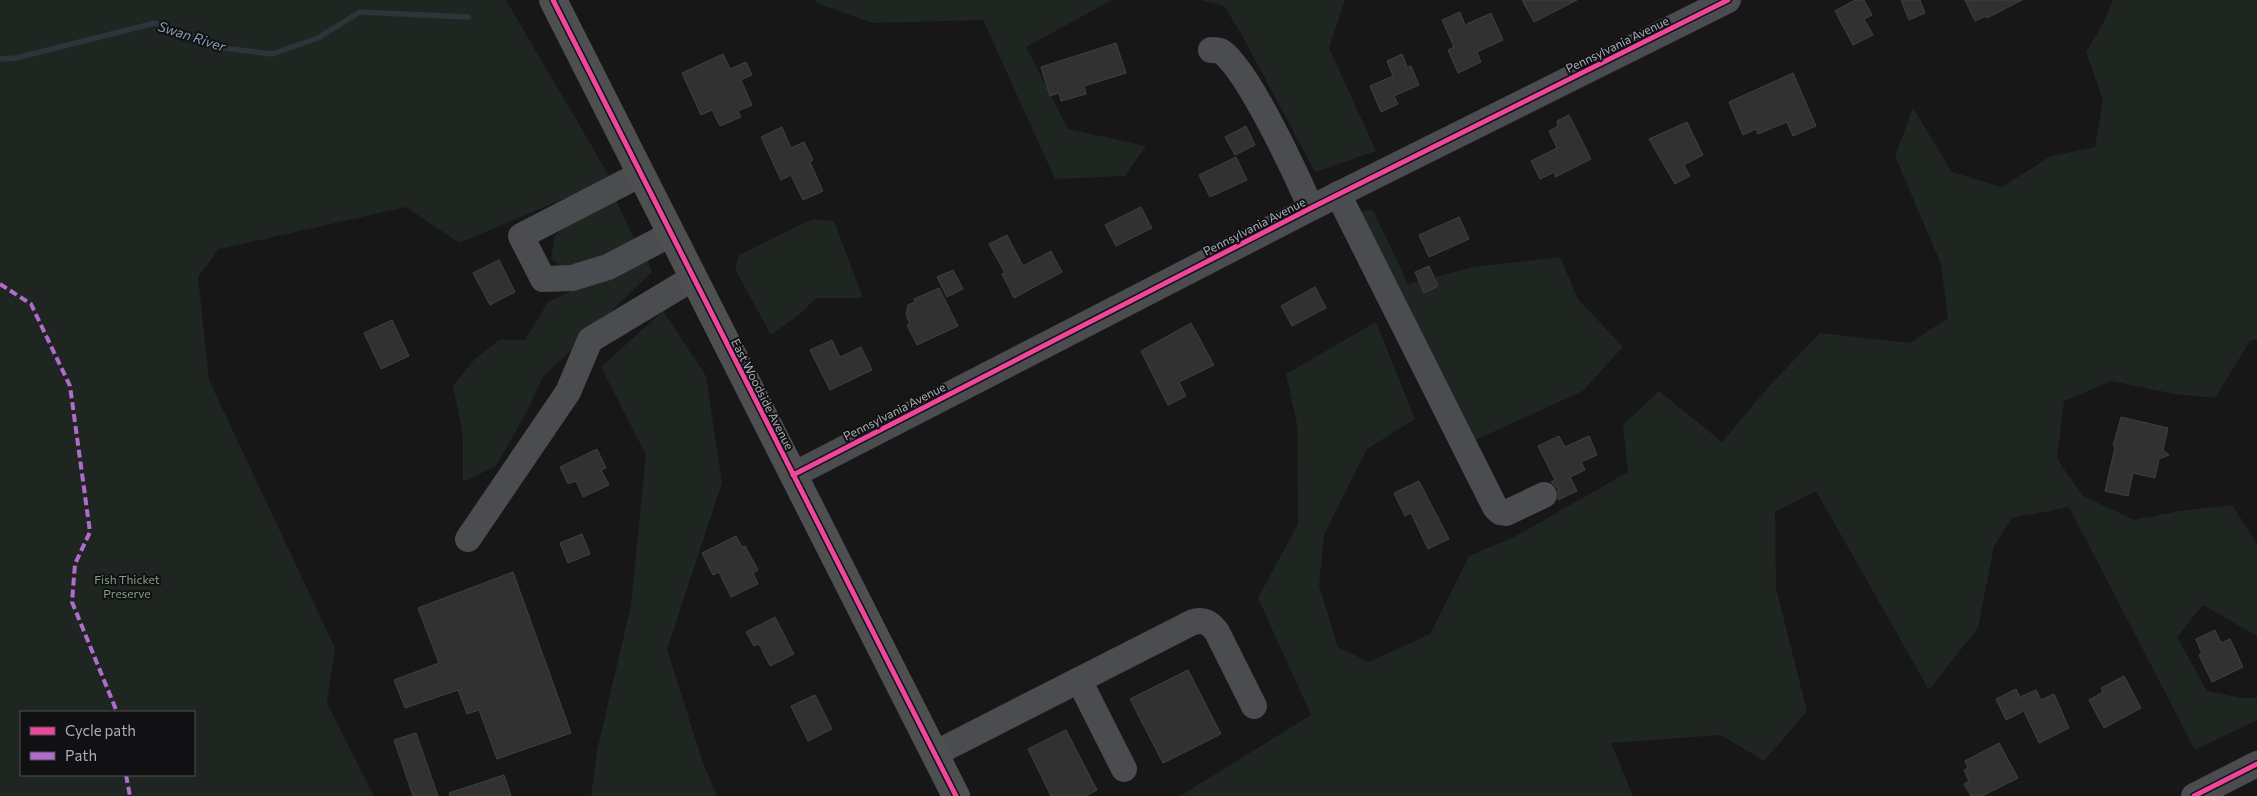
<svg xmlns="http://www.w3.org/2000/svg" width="2257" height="796" font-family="Commissioner,sans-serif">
<rect width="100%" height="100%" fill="#171717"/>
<g fill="#1f2520" fill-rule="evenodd">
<path d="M0 0H506L611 179 459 243 406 207 219 249 198 277 209 380 335 648 327 703 374 796H0ZM21 712H194V775H21Z"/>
<polygon points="814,0 1112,0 1026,47 1068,129 1146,146 1125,176 1055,179 983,20 873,23 819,4"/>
<polygon points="1200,0 1345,0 1329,48 1376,151 1315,172 1243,37 1224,6"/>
<polygon points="2113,0 2257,0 2257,339 2250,341 2215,398 2175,394 2111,381 2064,401 2057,459 2083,496 2134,520 2179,511 2232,505 2257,543 2257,636 2203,605 2177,637 2207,691 2241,698 2257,698 2257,720 2195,750 2069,507 2012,518 1994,546 1978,628 1929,690 1816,491 1775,512 1776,588 1807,711 1764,761 1721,735 1611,743 1633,796 1180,796 1311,715 1258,598 1298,524 1297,424 1286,374 1376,322 1415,419 1367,449 1324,535 1319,586 1338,647 1369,662 1430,634 1469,556 1516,536 1628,472 1623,425 1659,391 1722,442 1771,384 1820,333 1910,343 1948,318 1941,264 1895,156 1913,108 1952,172 2002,187 2051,156 2095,147 2103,100 2086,52 2105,20"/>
<polygon points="616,200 634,239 605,260 561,266 551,259 555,235 578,218"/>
<polygon points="1373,210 1408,284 1474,267 1560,257 1578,299 1623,347 1583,391 1473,441 1357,211"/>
<polygon points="812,219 834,221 863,298 816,298 800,314 771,335 735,269 739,255"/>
<polygon points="648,261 652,272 543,377 525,415 496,466 463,482 463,435 453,386 474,360 499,340 525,340 548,302 577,288"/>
<polygon points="663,311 706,376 722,483 667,649 703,763 717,796 591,796 597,751 631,605 646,455 601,367"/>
</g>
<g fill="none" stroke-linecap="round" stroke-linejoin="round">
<polyline stroke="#2d353a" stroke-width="5.5" points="0,59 16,58 155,23 224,48 272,54 318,38 360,12 468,17"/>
</g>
<g fill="#313132" stroke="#3f4043">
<polygon points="1522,0 1577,0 1534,22"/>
<polygon points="1855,0 1864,0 1872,15 1864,19 1873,35 1853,45 1835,11"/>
<polygon points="1901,0 1920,0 1925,13 1909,20"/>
<polygon points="1965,0 2022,0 1987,18 1986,16 1975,21"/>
<polygon points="1460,12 1465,25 1491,13 1503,40 1477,52 1481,62 1458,73 1448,50 1454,47 1442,20"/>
<polygon points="1116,43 1126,73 1084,86 1086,94 1061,101 1059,93 1050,96 1041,67"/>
<polygon points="723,54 730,69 746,62 752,75 741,80 752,105 738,111 741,117 720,126 712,110 701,115 682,73"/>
<polygon points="1402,54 1407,67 1411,66 1419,85 1394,96 1398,104 1381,112 1370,86 1393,76 1387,61"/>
<polygon points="1793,73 1816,126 1793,136 1787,122 1758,134 1756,129 1743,135 1729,102"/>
<polygon points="1569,115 1591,159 1555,177 1555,172 1540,179 1531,161 1557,148 1549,131 1558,126 1557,121"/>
<polygon points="1687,122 1703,155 1684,165 1690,176 1675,184 1649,139"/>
<polygon points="1246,126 1255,145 1235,155 1225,137"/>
<polygon points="782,127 791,148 804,142 813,160 810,162 823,191 803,200 791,175 781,180 761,137"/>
<polygon points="1236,157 1247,180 1210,197 1199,175"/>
<polygon points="1141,207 1152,228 1116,246 1105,225"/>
<polygon points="1459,217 1469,239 1429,257 1419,235"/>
<polygon points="1007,235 1023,266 1051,251 1062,272 1014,298 1002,274 1005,273 989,244"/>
<polygon points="499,260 515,292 490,305 473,273"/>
<polygon points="1429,266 1438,286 1424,293 1415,272"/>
<polygon points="953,270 963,289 947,297 937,277"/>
<polygon points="1315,287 1326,308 1292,326 1281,306"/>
<polygon points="939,288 958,326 917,345 907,325 910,324 906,314 908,305 915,302 914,299"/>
<polygon points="392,320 409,356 381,369 364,333"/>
<polygon points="1191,323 1214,365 1179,382 1186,396 1168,405 1141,351"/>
<polygon points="832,340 840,357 861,347 872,370 830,390 810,350"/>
<polygon points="2121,417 2168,428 2163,450 2169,455 2159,459 2155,478 2133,473 2128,496 2105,491 2115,447 2113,446"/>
<polygon points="1559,436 1565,447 1589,436 1597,455 1581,462 1585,470 1570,477 1577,491 1558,500 1558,489 1551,482 1555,480 1538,446"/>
<polygon points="597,449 606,468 601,470 609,485 583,497 576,481 568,484 560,467"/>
<polygon points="1419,481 1449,539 1428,549 1411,513 1405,516 1394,493"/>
<polygon points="582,534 590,554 568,563 560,543"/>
<polygon points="736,536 742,547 745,546 758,570 753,573 758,584 731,597 719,572 713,575 702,553"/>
<polygon points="513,572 571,733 497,759 479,710 467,714 458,690 405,708 394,680 439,663 418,608"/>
<polygon points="775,617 794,654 770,666 759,644 754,646 746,632"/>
<polygon points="2215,630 2221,643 2230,639 2243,667 2212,682 2199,655 2202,654 2196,639"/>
<polygon points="1188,670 1221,734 1163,763 1130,699"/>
<polygon points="2124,676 2141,708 2104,728 2089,700 2103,692 2101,688"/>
<polygon points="2016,689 2020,697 2036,690 2041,700 2054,694 2069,728 2039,743 2024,711 2006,720 1996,699"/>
<polygon points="815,695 832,729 808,741 791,706"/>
<polygon points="1066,730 1097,790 1086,796 1051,796 1028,749"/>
<polygon points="416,733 438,796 413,796 394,740"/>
<polygon points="1999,743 2018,778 1982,796 1971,796 1964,784 1969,781 1964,770 1968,768 1965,761"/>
<polygon points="504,775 511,796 450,796 449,793"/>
</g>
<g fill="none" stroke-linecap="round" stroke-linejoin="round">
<g stroke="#4b4c4f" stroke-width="26">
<path d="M1211 50C1215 50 1219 50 1222 52 1249 72 1296 174 1311 208"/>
<polyline points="641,174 521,236 543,279 572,278 608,267 671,234"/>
<polyline points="1338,194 1495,507 1500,512 1506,513 1544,495"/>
<polyline points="793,475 1311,208 1728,0"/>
<polyline points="468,539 568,392 590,340 693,278"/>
<polyline points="1079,680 1124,769"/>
<path d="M934 754 1193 622C1205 619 1210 623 1217 632L1254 706"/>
<polyline points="2194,796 2257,764"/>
</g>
<polyline stroke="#4d4f51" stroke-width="28" points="553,0 956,796"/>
<g stroke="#b06ccc" stroke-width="4" stroke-dasharray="8 4" stroke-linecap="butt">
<polyline points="0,284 31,304 70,386 90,532 75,564 72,602 117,712"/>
<polyline points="126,775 130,796"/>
</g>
<defs>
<g id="cycleway">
<polyline points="553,0 956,796"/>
<polyline points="793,475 1311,208 1728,0"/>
<polyline points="2194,796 2257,764"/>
</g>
</defs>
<use href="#cycleway" stroke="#111113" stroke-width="8"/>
<use href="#cycleway" stroke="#ed469a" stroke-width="5"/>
</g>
<g text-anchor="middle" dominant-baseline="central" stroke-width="4" stroke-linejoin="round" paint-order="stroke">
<g font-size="12" fill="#a9aeb7" stroke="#111113">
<text transform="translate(1617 44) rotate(-26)">Pennsylvania Avenue</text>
<text transform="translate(1254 226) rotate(-27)">Pennsylvania Avenue</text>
<text transform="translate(763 394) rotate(63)">East Woodside Avenue</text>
<text transform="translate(894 411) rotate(-27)">Pennsylvania Avenue</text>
</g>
<g font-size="12" fill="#82a081" stroke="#111113">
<text x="127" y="579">Fish Thicket<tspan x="127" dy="14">Preserve</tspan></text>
</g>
<g font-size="14" font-style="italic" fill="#829eaf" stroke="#111113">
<text transform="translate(192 36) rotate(18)">Swan River</text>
</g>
</g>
<rect x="20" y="711" width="175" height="65" fill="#111113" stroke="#4e5055"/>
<rect x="30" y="727" width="25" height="8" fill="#ed469a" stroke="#4e5055"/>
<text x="65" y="736" font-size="15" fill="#a9aeb7">Cycle path</text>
<rect x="30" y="752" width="25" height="8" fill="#b06ccc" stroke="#4e5055"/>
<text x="65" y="761" font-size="15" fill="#a9aeb7">Path</text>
</svg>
